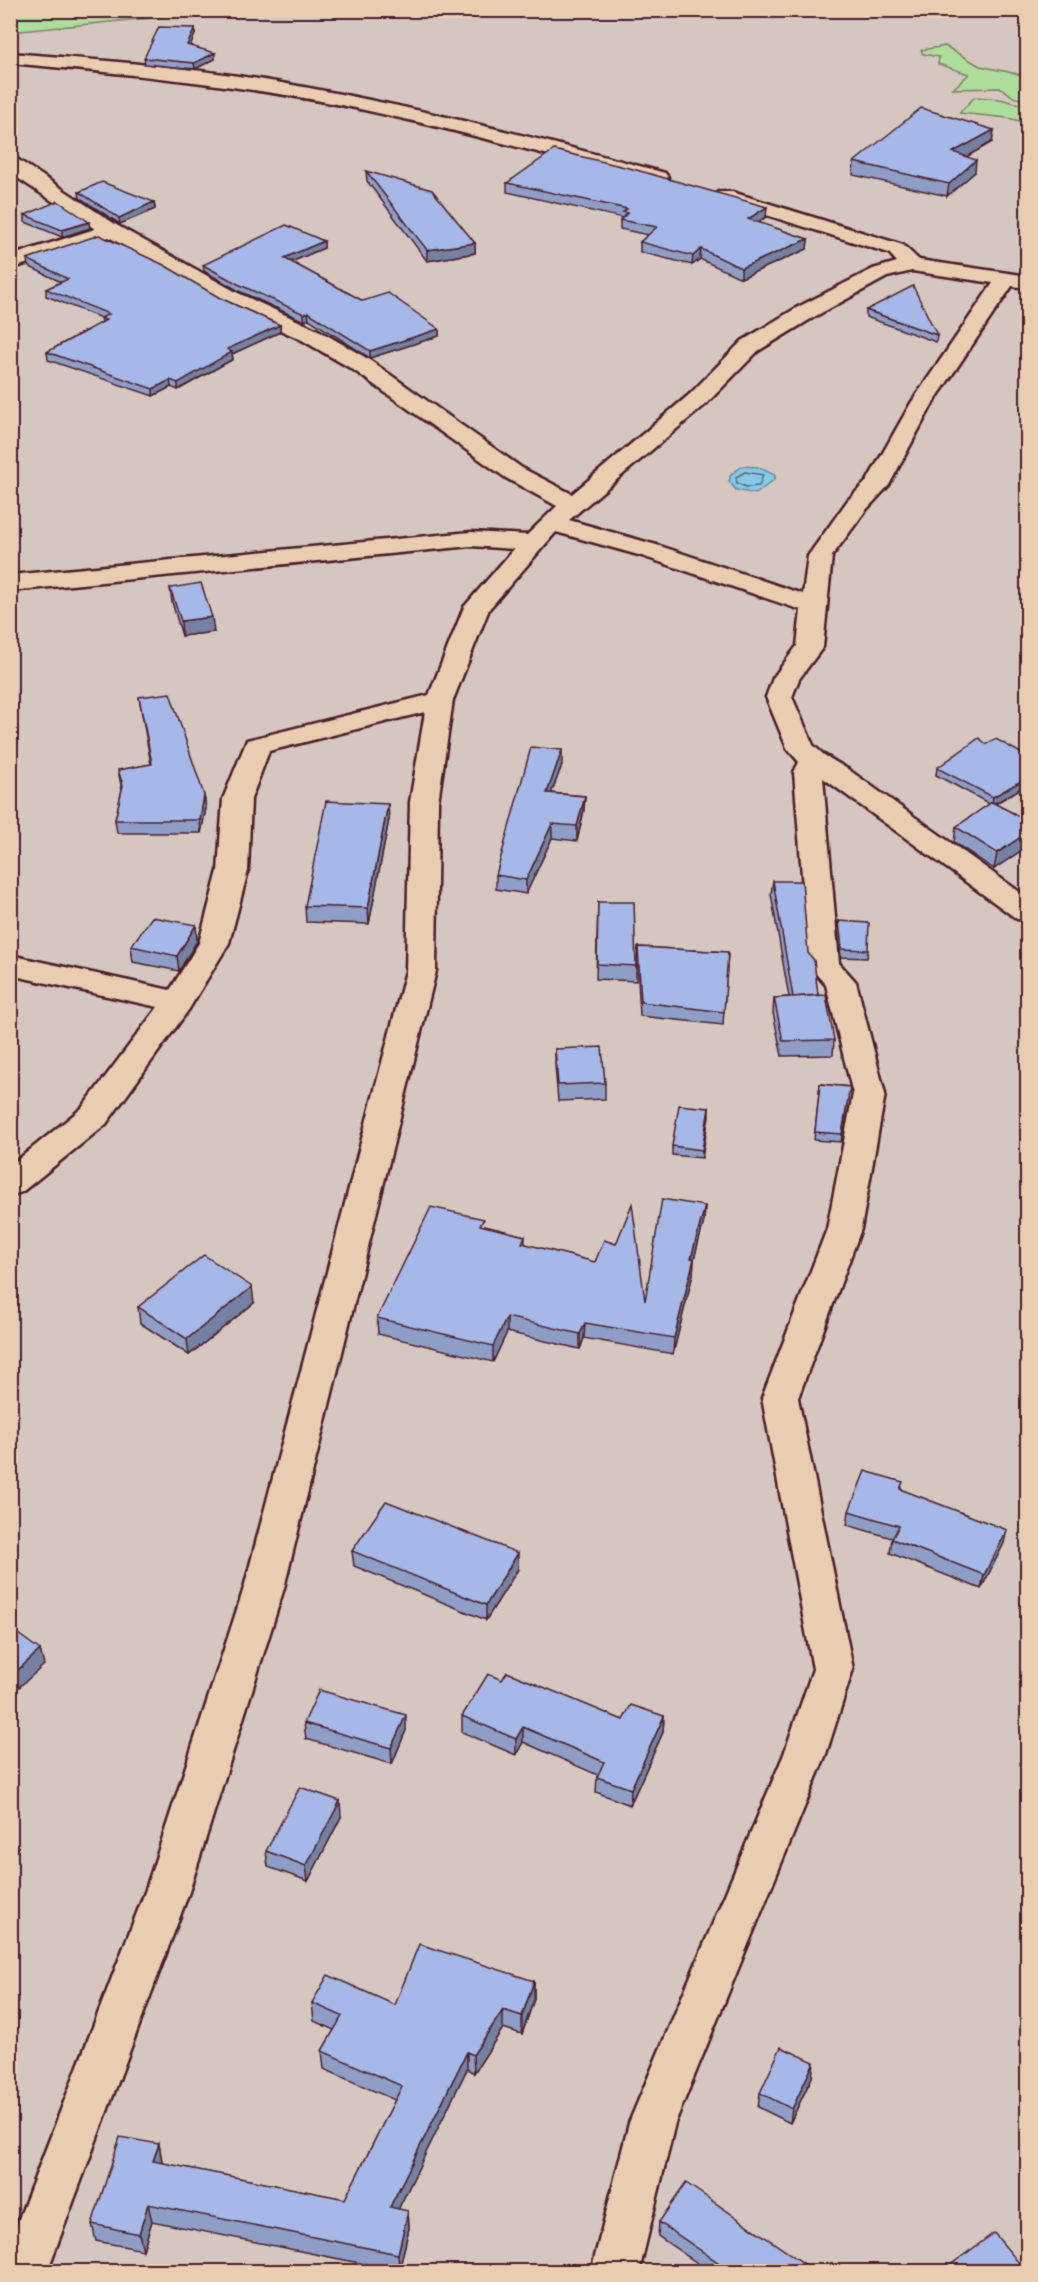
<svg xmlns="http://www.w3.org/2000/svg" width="1038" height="2282" font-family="'Indie Flower',sans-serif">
<rect width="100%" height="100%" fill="#d5c7c0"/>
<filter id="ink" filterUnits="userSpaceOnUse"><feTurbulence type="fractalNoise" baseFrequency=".0167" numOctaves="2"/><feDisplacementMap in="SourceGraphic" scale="12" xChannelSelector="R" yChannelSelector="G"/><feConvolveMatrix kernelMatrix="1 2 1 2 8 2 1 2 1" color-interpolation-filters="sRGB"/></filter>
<g filter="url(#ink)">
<g fill="#addc9b" stroke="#7c7e63" stroke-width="1.5">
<polygon points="10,11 11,10 219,11 11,32"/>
<polygon points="945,46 980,66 1027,76 1027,99 1015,98 1001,88 953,89 969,74 938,64 939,57 923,54 921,50"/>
<polygon points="975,97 1000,99 1027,106 1027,123 1008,118 959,113"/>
</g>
<polygon fill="#84c9e6" stroke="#6d859b" stroke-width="1.5" points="743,466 758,467 775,475 775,479 756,494 736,490 729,481 731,474"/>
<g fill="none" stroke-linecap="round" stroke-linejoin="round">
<polygon stroke="#616376" stroke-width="1.5" points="745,472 763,475 759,486 746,487 737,483 736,477"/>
<defs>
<g id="minor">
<path d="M10 53C99 60 188 67 276 82 408 105 537 138 665 173L668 177 665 181 658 183C549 156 441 125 331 103 225 83 118 73 10 63Z"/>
<path d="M10 157 17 159 118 226 238 293 318 330 368 359 522 468 572 494 690 394 742 341 798 307 873 269 897 262 889 253 718 200 715 196 718 192H732L903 245 919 260 1028 276V288L1012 286 933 403 889 485 866 510 832 556 823 647 799 679 792 697 813 745 824 755 849 770 1028 898V921L1017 919 823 778 839 963 856 982 885 1094 861 1229 798 1398 853 1669 826 1754 675 2123 639 2272H591L629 2123 784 1754 813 1669 762 1398 827 1229 853 1094 826 985 809 966 794 772 799 762 787 748 766 697 773 678 797 646 801 610 642 556 556 532 489 609 453 700 438 802 436 971 284 1588 189 1892 47 2272H10V2242L145 1892 244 1588 406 971 410 802 425 712 269 751 251 799 248 871 229 943 189 1009 106 1124 22 1192 10 1196V1166L82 1108 158 1007 10 975V955L170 990 199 943 218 871 223 799 247 740 429 695 464 607 514 549 471 546 10 591V575L471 532 527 535 557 506 506 478 352 369 302 340 222 303 109 237 10 269V256L95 229 10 173ZM912 271 993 283 911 403 867 481 848 500 808 556 803 594 660 546 569 520 706 404 758 351 814 317 887 277Z"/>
</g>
</defs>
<use href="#minor" stroke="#4a1f2b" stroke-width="5"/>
<use href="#minor" fill="#e9cdb0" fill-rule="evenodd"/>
</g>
<g fill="#8f9ec7" stroke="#4a1f2b" stroke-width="1.5">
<polygon points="195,28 195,34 190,45 215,59 195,69 145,64 144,58"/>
<polygon points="994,130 992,142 966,157 975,172 947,196 853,175 854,162"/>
<polygon points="366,171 475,243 475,253 427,261 367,181"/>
<polygon points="507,183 766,217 758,222 808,239 807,249 741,278 700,259 692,265 640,252 640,242 648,235 620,229 620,220 623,218 507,192"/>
<polygon points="79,192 154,202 155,209 120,224 80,198"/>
<polygon points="25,215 90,228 62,237 25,222"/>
<polygon points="324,241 324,248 291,262 363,301 439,329 439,336 370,358 309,319 304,321 239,291 204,271 203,265"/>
<polygon points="27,259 220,298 280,325 280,332 232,354 233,359 178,390 171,387 153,396 48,360 47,352 102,322 101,318 46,296 46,289 61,282 28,266"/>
<polygon points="866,310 937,335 936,342 866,317"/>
<polygon points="170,588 214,632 182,636 172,602"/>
<polygon points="139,697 204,795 206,808 201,833 117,833 115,820 122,790 118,770 151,764 141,709"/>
<polygon points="986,744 1028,757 1028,784 995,804 1028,821 994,869 954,842 956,827 990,804 936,775 937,768"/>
<polygon points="562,765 551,793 585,796 584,810 577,841 552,838 526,894 496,889 496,875"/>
<polygon points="389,819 369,924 306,922 305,906"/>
<polygon points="773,881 808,953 818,995 834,1040 833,1055 782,1056 773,1013 774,998 789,997 771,894"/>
<polygon points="598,902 636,966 636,981 596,979"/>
<polygon points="839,921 868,950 867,958 841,957 838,929"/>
<polygon points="196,925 197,941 179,971 133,962 131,946"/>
<polygon points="638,947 728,952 723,1025 640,1016 637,961"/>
<polygon points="555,1049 605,1083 605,1099 558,1101 555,1065"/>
<polygon points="820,1084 850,1087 841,1142 814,1140"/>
<polygon points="709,1108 702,1158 672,1155 672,1146"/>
<polygon points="705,1206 704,1221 694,1259 693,1274 673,1354 584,1338 580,1349 507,1332 493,1362 378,1334 377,1318 484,1226 525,1236 525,1244 645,1301"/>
<polygon points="254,1303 189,1355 140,1323 138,1307"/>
<polygon points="901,1489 1004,1543 981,1589 890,1553 892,1538 847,1525 849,1511"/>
<polygon points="352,1551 518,1569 486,1620 354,1566"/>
<polygon points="502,1680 623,1720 664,1716 663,1732 630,1805 596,1792 597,1777 598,1775 523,1742 516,1755 462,1732 462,1716"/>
<polygon points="304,1723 406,1730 392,1764 306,1739"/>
<polygon points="341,1817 308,1881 268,1867 266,1851"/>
<polygon points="534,1981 534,1999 522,2034 503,2028 474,2073 467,2069 398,2209 408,2211 409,2228 399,2271 152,2221 143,2250 96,2241 92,2224 159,2144 162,2163 345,2199 395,2100 324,2069 322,2051 334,2030 314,2021 312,2003 395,2005"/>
<polygon points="812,2077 790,2123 758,2107 760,2093"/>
<polygon points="659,2222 815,2271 709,2271 658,2236"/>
</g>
<g fill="#7481a2" stroke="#4a1f2b" stroke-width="1.5">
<polygon points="195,28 195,34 188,51 187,45"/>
<polygon points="215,53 215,59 195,69 194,63"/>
<polygon points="994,130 992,142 952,165 953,152"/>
<polygon points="976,160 975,172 947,196 949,184"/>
<polygon points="154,202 155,209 120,224 119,218"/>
<polygon points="767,207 766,217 748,228 748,219"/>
<polygon points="89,222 90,228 62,237 62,230"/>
<polygon points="808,239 807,249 741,278 741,268"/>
<polygon points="324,241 324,248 284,265 284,258"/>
<polygon points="475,243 475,253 427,261 427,250"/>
<polygon points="701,249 700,259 692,265 693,256"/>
<polygon points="308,312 309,319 304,321 304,314"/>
<polygon points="280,325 280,332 232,354 233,359 178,390 178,383 227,349"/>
<polygon points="439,329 439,336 370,358 370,351"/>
<polygon points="170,380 171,387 153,396 153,389"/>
<polygon points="212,617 214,632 182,636 181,621"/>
<polygon points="562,750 562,765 546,807 547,793"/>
<polygon points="1028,777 1028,784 992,805 993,797"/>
<polygon points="204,795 206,808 201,833 200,820"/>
<polygon points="585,796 584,810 577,841 577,826"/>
<polygon points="388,804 389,819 369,924 368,908"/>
<polygon points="552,824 552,838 526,894 526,880"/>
<polygon points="1028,832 1028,846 994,869 997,853"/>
<polygon points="196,925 197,941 179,971 177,956"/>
<polygon points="709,1108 709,1116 702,1158 702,1150"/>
<polygon points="705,1206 704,1221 690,1274 691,1258"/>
<polygon points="694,1259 693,1274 673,1354 674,1338"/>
<polygon points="252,1287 254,1303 189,1355 187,1339"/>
<polygon points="507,1317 507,1332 493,1362 493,1346"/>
<polygon points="585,1323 584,1338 580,1349 580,1334"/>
<polygon points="1007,1530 1004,1543 981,1589 984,1575"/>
<polygon points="518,1553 518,1569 486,1620 486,1605"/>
<polygon points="40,1650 44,1665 10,1695 10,1677"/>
<polygon points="406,1715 406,1730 392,1764 391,1748"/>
<polygon points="664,1716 663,1732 630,1805 631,1789"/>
<polygon points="523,1727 523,1742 516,1755 516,1739"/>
<polygon points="340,1801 341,1817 308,1881 306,1866"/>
<polygon points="534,1981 534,1999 522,2034 522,2016"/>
<polygon points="503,2010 503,2028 474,2073 473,2055"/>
<polygon points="467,2052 467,2069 391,2224 390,2207"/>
<polygon points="814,2062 812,2077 790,2123 792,2109"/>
<polygon points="159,2144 162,2161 156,2178 153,2161"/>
<polygon points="148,2204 152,2221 143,2250 139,2234"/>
<polygon points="408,2211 409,2228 399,2271 398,2254"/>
<polygon points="1020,2264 1017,2271 1010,2271"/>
</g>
<g fill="#a6b8e7" stroke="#4a1f2b" stroke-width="1.5">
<polygon points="159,27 195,28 187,45 215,53 194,63 144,58"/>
<polygon points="921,108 994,130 953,152 976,160 949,184 854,162"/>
<polygon points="554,150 633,169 767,207 748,219 808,239 741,268 701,249 693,256 640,242 657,227 620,220 628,213 623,212 627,209 507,183"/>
<polygon points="366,171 432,190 475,243 427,250"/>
<polygon points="102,182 154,202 119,218 79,192"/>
<polygon points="58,201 89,222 62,230 25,215"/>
<polygon points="286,225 324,241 284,258 363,301 388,293 439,329 370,351 308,312 304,314 238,284 203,265"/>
<polygon points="99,235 164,265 220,298 280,325 227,349 232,352 178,383 170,380 153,389 47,352 106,320 101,318 109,314 46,289 68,279 27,259"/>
<polygon points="913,286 937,335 866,310"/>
<polygon points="201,583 212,617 181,621 170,588"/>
<polygon points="170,693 204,795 200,820 115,820 123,785 118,770 152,764 139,697"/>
<polygon points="979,738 986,744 996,739 1028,757 1028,777 993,797 937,768"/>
<polygon points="531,747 562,750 547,793 585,796 577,826 552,824 526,880 496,875"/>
<polygon points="326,801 388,804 368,908 305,906"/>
<polygon points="992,802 1028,821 1028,832 997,853 956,827"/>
<polygon points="773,881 802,881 808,953 814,960 818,995 793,997"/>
<polygon points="598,902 634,902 636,966 597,964"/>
<polygon points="152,917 196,925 177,956 131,946"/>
<polygon points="839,921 869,923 868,950 842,949"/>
<polygon points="638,947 728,952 724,1012 641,1002"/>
<polygon points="826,995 834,1040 783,1041 774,998"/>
<polygon points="602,1047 605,1083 558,1085 555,1049"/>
<polygon points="820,1084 850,1087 842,1134 815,1132"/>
<polygon points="679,1105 709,1108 702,1150 672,1146"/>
<polygon points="662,1199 705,1206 691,1258 694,1259 674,1338 585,1323 580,1334 507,1317 493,1346 377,1318 431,1207 484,1219 480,1225 525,1236 522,1243 595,1262 604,1240 616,1244 632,1204 645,1301"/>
<polygon points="204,1255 252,1287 187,1339 138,1307"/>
<polygon points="865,1471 903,1482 900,1489 1007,1530 984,1575 892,1539 899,1526 849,1511"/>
<polygon points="386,1501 518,1553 486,1605 352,1551"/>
<polygon points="10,1628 40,1650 10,1677"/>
<polygon points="507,1672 623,1720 631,1705 664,1716 631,1789 597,1777 604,1762 523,1727 516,1739 462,1716 488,1674 502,1680"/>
<polygon points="319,1690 406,1715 391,1748 304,1723"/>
<polygon points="300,1787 340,1801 306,1866 266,1851"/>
<polygon points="419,1944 534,1981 522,2016 503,2010 473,2055 467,2052 390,2207 408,2211 398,2254 148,2204 139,2234 92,2224 120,2137 159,2144 153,2161 345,2199 402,2086 322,2051 342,2016 312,2003 328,1975 395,2005"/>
<polygon points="781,2047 814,2062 792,2109 760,2093"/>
<polygon points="686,2183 815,2271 731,2271 659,2222"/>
<polygon points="994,2233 1020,2264 1010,2271 942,2271"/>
</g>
</g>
<rect width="1038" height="2282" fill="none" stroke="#e9cdb0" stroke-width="36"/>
<rect x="18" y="18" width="1002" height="2246" fill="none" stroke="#4a1f2b" stroke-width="2" filter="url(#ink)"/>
</svg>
